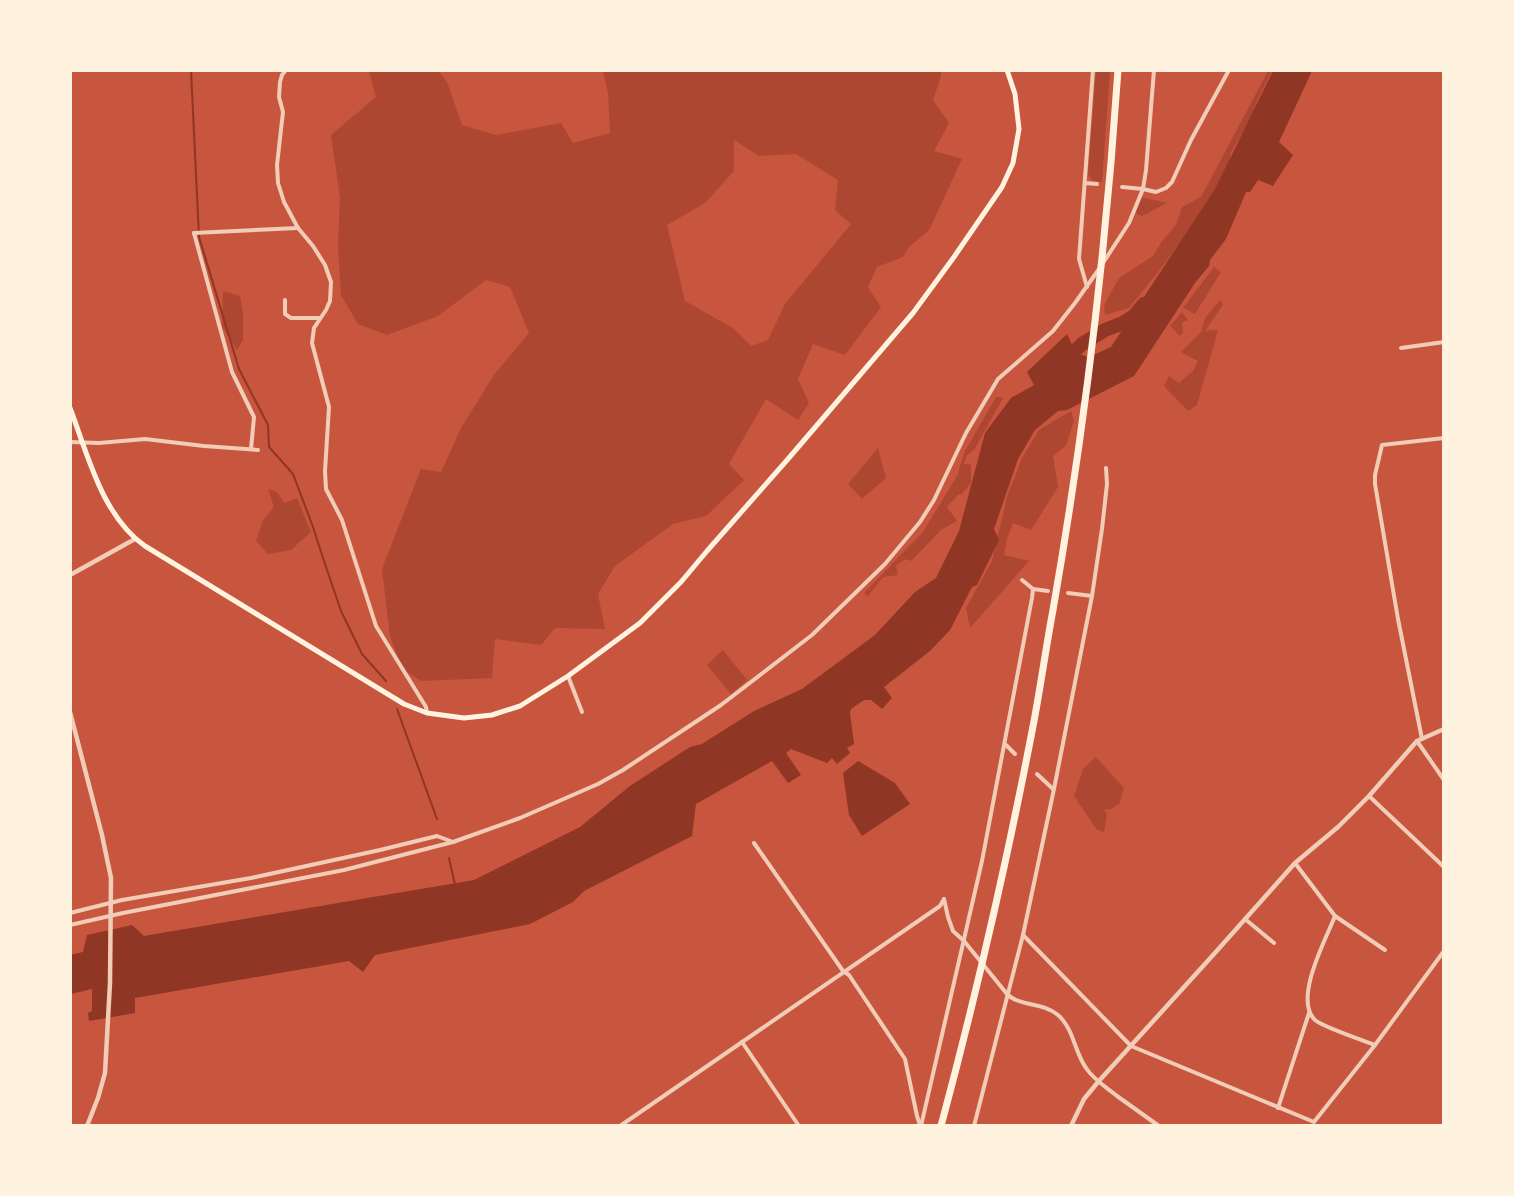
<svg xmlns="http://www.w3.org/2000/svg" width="1514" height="1196" font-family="'DejaVu Sans',sans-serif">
<rect width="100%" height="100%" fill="#c8553d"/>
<g fill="#ae4732" fill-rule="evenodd">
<path d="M941 70V76L933 100 949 123 934 151 962 159 929 230 909 247 903 257 877 267 868 287 881 307 845 355 813 344 798 379 809 403 798 420 766 399 729 464 744 480 706 516 673 524 615 566 598 594 605 629 555 628 541 645 495 639 492 678 421 681 402 669 390 636 382 569 421 469 441 472 461 428 494 375 529 333 510 287 486 280 438 316 387 335 358 324 341 295 338 246 340 198 331 135 376 97 369 71H438L447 82 462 125 496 135 561 123 573 143 610 133 608 93 603 71ZM734 140 759 156 796 154 838 180 835 210 851 224 785 304 768 340 751 346 733 328 685 301 667 225 705 203 734 171Z"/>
<polygon points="1096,71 1110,71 1102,182 1093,181 1088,175"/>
<polygon points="1268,71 1272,71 1257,101 1251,119 1231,152 1227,173 1209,202 1159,271 1129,308 1105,315 1104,305 1119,278 1153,256 1162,241 1176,225 1182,207 1201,197"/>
<polygon points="1141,197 1167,203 1142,216 1137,214 1135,211"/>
<polygon points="1214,267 1221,272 1195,314 1183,308"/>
<polygon points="223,291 240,296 243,313 243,340 237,350 222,326"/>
<polygon points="1220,300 1223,305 1205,331 1218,330 1197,405 1188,411 1164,386 1169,376 1179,383 1193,371 1198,361 1181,352 1201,332 1205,318"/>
<polygon points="1182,312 1188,320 1182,322 1183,333 1180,336 1170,326"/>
<polygon points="996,397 1003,398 974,450 967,455 964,464 971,464 971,483 962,494 958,495 947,507 957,521 941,530 911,561 906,559 896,565 898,575 883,577 868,596 864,593 923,532 957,476 965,451"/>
<polygon points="1071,411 1074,421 1066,445 1053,456 1058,487 1031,530 1013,523 1007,539 1004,555 1029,561 970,628 966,608 992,561 1007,497 1022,458 1039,430"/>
<polygon points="878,448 886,478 862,499 848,484"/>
<polygon points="268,489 277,492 284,503 297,498 311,532 291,550 268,554 256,541 263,520 274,507"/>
<polygon points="723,650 747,680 731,694 707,665"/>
<polygon points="1096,757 1124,788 1119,804 1111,809 1104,810 1107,815 1104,832 1097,830 1074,796 1083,769"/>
</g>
<g fill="#8f3625">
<polygon points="1273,71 1312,71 1279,142 1293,155 1273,186 1258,180 1250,192 1246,192 1226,239 1210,260 1209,266 1195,283 1134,376 1067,410 1058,411 1035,430 1018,459 994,529 999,540 977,585 972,587 950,630 930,651 884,687 892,698 882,709 871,700 864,700 851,709 850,713 854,744 847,748 850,753 837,764 832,758 827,763 791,749 786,753 801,775 788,783 772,761 696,804 692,836 584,891 573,902 530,924 375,955 363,972 349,961 135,998 135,1013 89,1021 88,1013 92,1011 92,989 71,994 70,955 83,952 87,935 132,925 144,936 474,880 580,827 630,786 690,747 702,744 754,711 802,689 875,635 915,592 936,578 959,531 985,433 1011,398 1034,385 1027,372 1067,334 1076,353 1089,357 1111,347 1215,189"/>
<polygon points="858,761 895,783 910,804 862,836 849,815 843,773"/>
</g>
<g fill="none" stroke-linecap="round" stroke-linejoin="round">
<g stroke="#8f3625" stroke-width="2">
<polyline points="191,70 199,237 239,369 268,425 269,447 293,474 313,527 323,558 341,611 362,654 386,681"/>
<polyline points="397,709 437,819"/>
<polyline points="449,858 455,885"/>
</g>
<polyline stroke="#8f3625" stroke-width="14" points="1063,362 1082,344 1105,330 1123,323 1134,316 1144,304"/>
<g stroke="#f1ccb7" stroke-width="4">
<polyline points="286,70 282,75 280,82 279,97 283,112 277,165 278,183 284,202 298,228 313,246 325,265 331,282 330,301 326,310 314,328 312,343 329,407 325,471 326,489 342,520 376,626 426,707 427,713"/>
<polyline points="1085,183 1097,184"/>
<polyline points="1122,187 1143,189 1146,170 1154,70"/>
<polyline points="194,233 232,372 254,417 251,449"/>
<polyline points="194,233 298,228"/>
<polyline points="1103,263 1129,223 1143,189 1156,192 1166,188 1172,182 1191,140 1229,70"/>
<polyline points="1087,287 1079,259 1093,70"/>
<polyline points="285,300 285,314 291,318 320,318"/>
<polyline points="1401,348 1444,342"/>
<polyline points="70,442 99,443 145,439 204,446 258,450"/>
<polyline points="1022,580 1033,589 1048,591"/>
<polyline points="1068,593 1092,596"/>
<polyline points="568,676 582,712"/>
<polyline points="1422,739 1398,619 1375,484 1375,475 1382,445 1444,438"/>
<polyline points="1417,741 1444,780"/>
<polyline points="1006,745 1015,754"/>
<polyline points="1037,774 1053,789"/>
<polyline points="1369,796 1444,867"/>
<polyline points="754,843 843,971 849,975 905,1059 917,1116 920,1125"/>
<polyline points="1295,863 1335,916 1385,950"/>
<path d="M944 899 948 917 953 931 964 941 1007 994C1020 1007 1043 1002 1058 1015 1074 1029 1074 1051 1086 1068 1094 1080 1106 1087 1117 1096 1131 1106 1145 1116 1159 1126"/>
<polyline points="70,913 122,900 251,878 380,850 437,836 453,842"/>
<path d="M1335 916C1326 939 1293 999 1315 1020 1323 1027 1362 1040 1375 1045"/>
<polyline points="1245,919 1274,943"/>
<polyline points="70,925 123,913 344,870 453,842 520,818 598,784 623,770 721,705 812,635 885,564 920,522 934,500 966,433 998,379 1053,331 1075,303 1099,269"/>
<polyline points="1023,935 1131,1046 1314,1122 1375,1045 1444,951"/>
<polyline points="742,1042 799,1126"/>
<polyline points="1278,1108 1309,1013"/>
<polyline points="620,1126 940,906 944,899"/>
<polyline points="921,1126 982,861 1032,598 1033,589"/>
<polyline points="974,1126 1023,935 1054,789 1092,596 1102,529 1107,484 1106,468"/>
</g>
<g stroke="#f1ccb7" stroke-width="4.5">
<polyline points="70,575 135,539"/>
<polyline points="70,712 102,835 111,878 110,983 105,1073 98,1098 87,1126"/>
<polyline points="1071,1126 1084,1099 1098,1082 1214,954 1295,863 1338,827 1369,796 1417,741 1444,729"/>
</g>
<path stroke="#fff3e0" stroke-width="5" d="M70 408C88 455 102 516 145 546L404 704 427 713 464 718 492 715 520 706 568 676 640 623 681 582 707 551 788 459 913 313 954 257 1002 187 1013 163 1019 129 1015 94 1007 70"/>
<path stroke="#fff3e0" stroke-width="7" d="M941 1126C977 992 1008 857 1034 721 1041 684 1046 647 1053 610 1084 432 1106 251 1118 70"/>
</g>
<rect width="1514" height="1196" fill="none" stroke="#fff3e0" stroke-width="144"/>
</svg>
